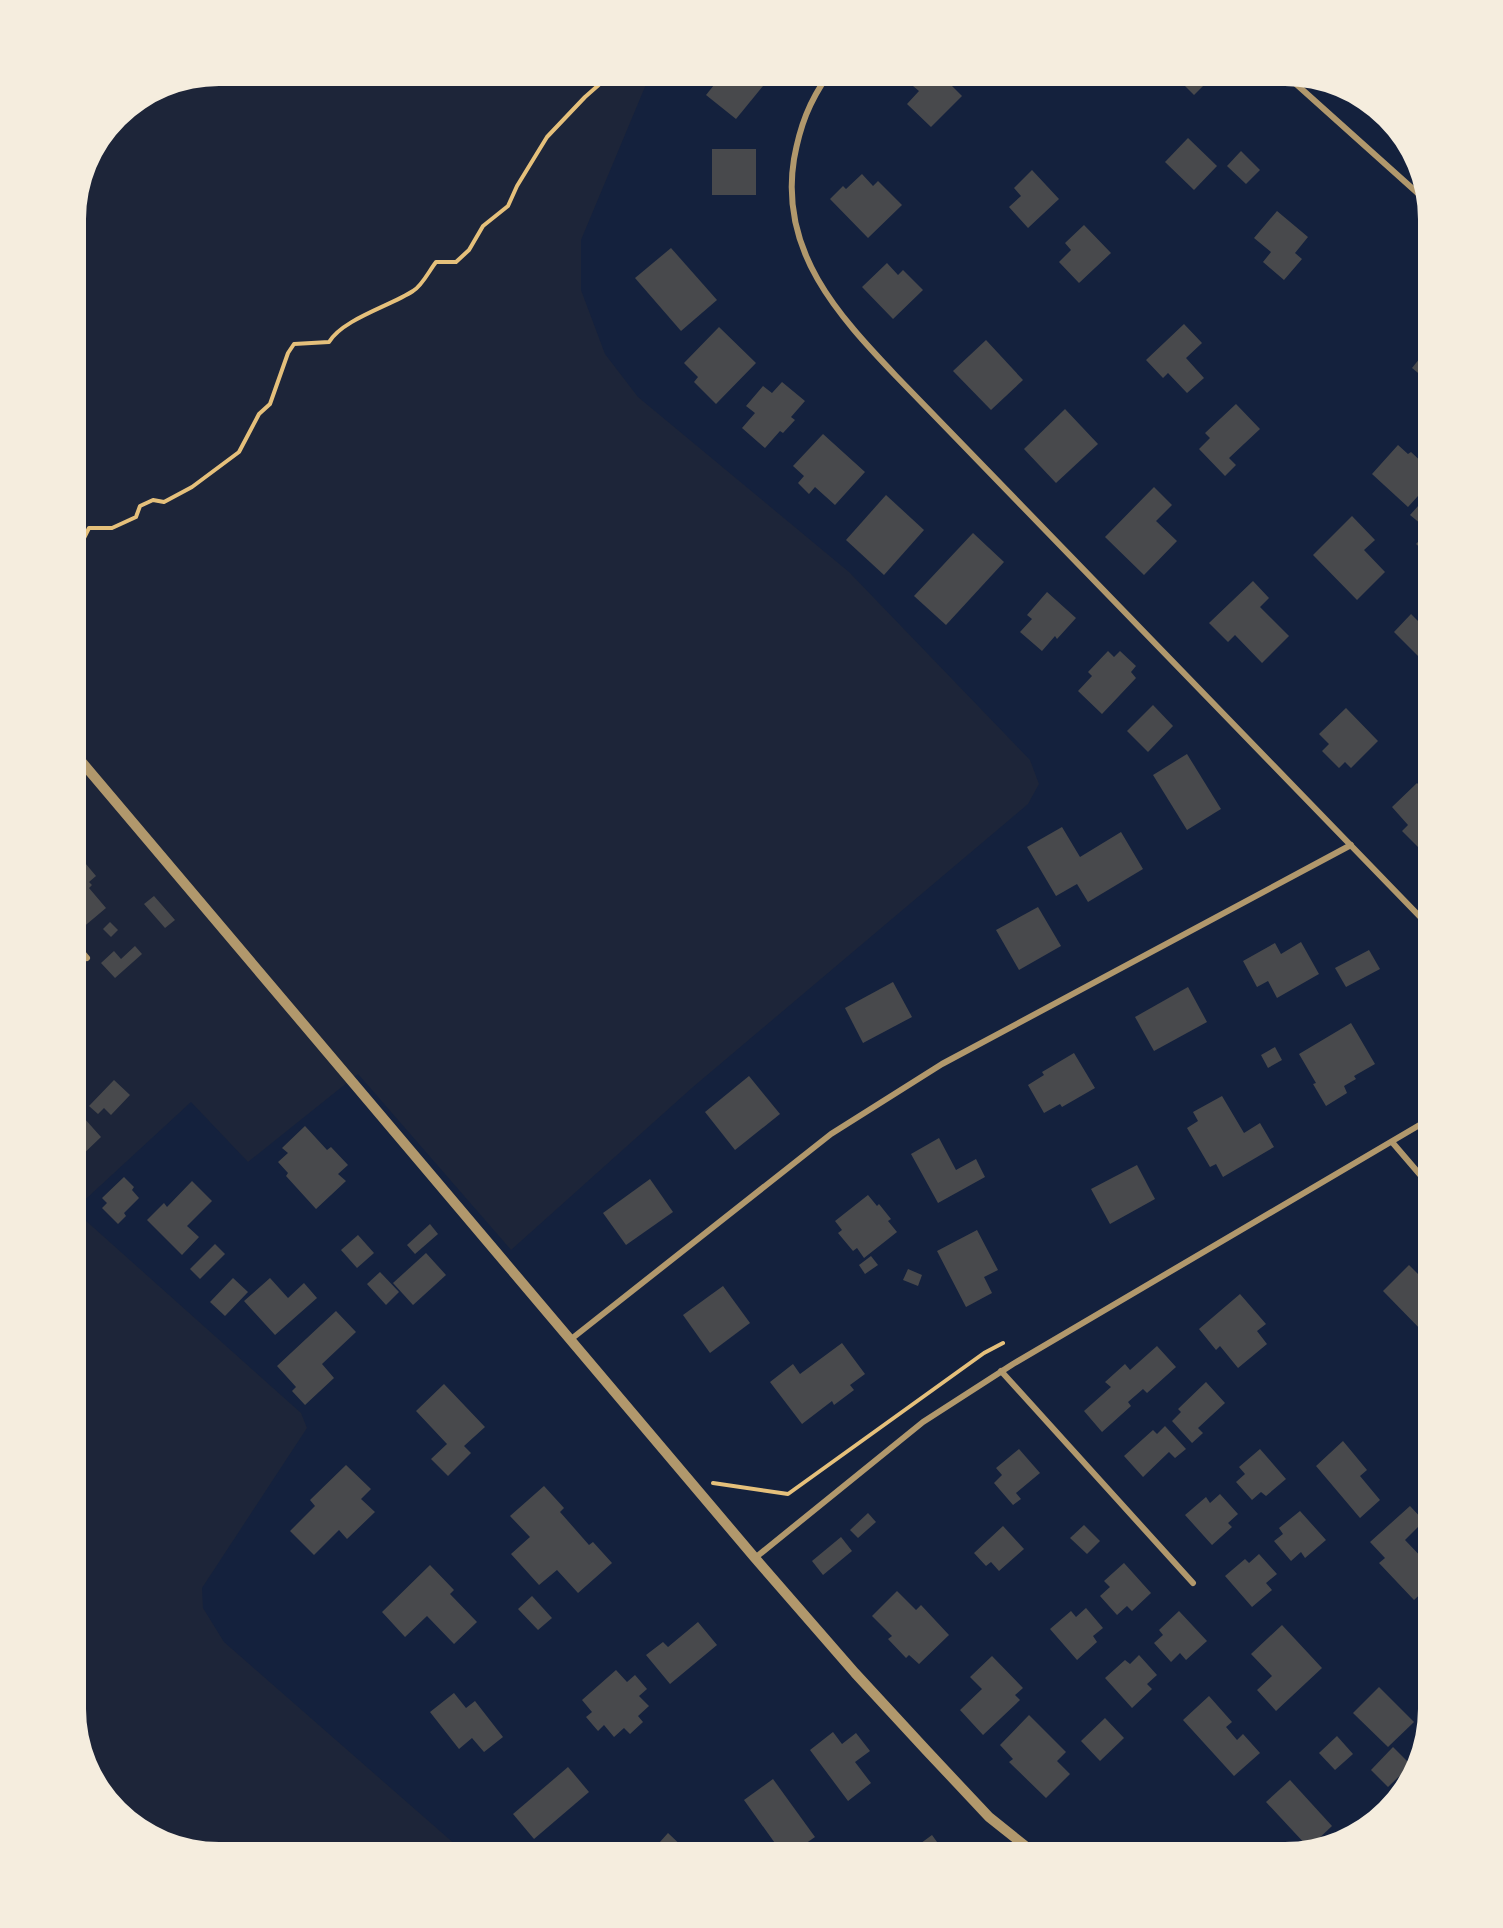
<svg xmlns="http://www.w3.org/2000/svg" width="1503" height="1928" font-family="'Public Sans',sans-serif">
<rect width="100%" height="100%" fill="#14213d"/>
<g fill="#1d2539">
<polygon points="219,75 650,75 581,240 581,290 605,354 638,397 849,572 1030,760 1039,784 1028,804 693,1087 511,1250 358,1074 248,1162 191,1102 75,1209 75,209 90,155 124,111 164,86"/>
<polygon points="75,1211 301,1413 307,1428 202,1588 203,1608 224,1642 465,1853 218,1853 147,1834 99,1789 75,1709"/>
</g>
<g fill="#48494c">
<polygon points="722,75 772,75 736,119 706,95"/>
<polygon points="924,75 941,75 962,96 931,127 907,104 919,91 913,86"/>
<polygon points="1174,75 1199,75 1198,77 1205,84 1194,95"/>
<polygon points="1188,138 1217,166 1194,190 1165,162"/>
<rect x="712" y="149" width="44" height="46"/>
<polygon points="1241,151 1260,170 1246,184 1227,166"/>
<polygon points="1032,170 1059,199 1028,228 1009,207 1021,196 1014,188"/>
<polygon points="862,174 873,186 878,181 902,205 868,238 830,199 843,186 846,189"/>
<polygon points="1277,211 1308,237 1295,253 1302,259 1284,280 1263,262 1271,252 1254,238"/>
<polygon points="1084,225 1111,253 1079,283 1059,262 1071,250 1065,243"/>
<polygon points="671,248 717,300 681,331 635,278"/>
<polygon points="887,263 898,275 903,270 923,290 893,319 862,287"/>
<polygon points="1184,324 1202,343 1186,358 1204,378 1187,393 1168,373 1163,378 1146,360"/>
<polygon points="719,327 756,363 716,404 694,382 698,377 684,363"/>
<polygon points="986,340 1023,380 991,410 953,371"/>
<polygon points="1428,348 1428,381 1412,368"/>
<polygon points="782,382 805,401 791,417 795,420 783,433 780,431 765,448 742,428 755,413 746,406 763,386 772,393"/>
<polygon points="1236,404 1260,429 1229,458 1236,465 1225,476 1199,449 1210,438 1205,433"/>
<polygon points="1065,409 1098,444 1056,483 1024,449"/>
<polygon points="823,434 865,472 835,505 815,487 809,494 798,483 804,476 793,466"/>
<polygon points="1398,445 1408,454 1411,452 1426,466 1423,469 1428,473 1428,485 1408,507 1372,474"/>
<polygon points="1154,487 1172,505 1156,521 1177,541 1144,575 1105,537"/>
<polygon points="886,495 924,530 884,575 846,540"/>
<polygon points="1419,505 1428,513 1427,529 1410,515"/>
<polygon points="1352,516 1375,540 1364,550 1385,572 1357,600 1313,555"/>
<polygon points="1428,531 1428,550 1426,553 1416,544"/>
<polygon points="973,533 1004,562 946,625 914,596"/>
<polygon points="1253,581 1269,598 1260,607 1289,636 1262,663 1235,635 1228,642 1209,623"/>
<polygon points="1047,592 1076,618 1057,639 1055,636 1042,651 1020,632 1032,619 1027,615"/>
<polygon points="1411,614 1428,631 1428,666 1394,632"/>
<polygon points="1108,651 1114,657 1120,651 1136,666 1131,672 1136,678 1102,714 1078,691 1092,676 1088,672"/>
<polygon points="1153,705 1173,726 1148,752 1127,731"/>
<polygon points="1346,708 1378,741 1351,768 1345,762 1339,768 1322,751 1329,744 1319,734"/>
<polygon points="1187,754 1221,809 1187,830 1153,775"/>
<polygon points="1417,783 1428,794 1428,857 1402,831 1408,825 1392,807"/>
<polygon points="1062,827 1080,857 1121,832 1143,869 1088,902 1077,884 1056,896 1027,847"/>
<polygon points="75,851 96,876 89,882 92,885 89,888 106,908 81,929 75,923"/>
<polygon points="154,896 175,920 165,928 144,904"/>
<polygon points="1038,907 1061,946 1019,970 996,930"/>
<polygon points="110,922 118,930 111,937 103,929"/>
<polygon points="1301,942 1319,974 1277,998 1268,981 1257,987 1243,961 1275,943 1281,954"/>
<polygon points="135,946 142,954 115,978 101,963 114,951 121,959"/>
<polygon points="1369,950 1380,969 1346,987 1335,968"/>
<polygon points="893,982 912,1017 863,1043 845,1008"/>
<polygon points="1188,987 1207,1022 1154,1051 1135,1017"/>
<polygon points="1351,1023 1375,1064 1354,1076 1356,1079 1344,1086 1347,1093 1326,1106 1313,1084 1316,1083 1299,1054"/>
<polygon points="1275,1047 1282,1060 1268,1068 1261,1055"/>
<polygon points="1074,1053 1095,1088 1062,1107 1060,1104 1044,1113 1028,1085 1044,1075 1042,1072"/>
<polygon points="749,1076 780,1114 735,1150 705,1112"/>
<polygon points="114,1080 130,1095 111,1115 104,1108 98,1114 89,1106"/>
<polygon points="1222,1096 1244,1133 1260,1123 1274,1147 1223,1177 1216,1164 1210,1167 1187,1128 1198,1121 1193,1112"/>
<polygon points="84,1118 101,1137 78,1159 75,1155 75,1123 77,1125"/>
<polygon points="305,1126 327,1150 331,1147 348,1165 338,1174 346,1181 316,1209 286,1176 288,1173 278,1162 288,1153 282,1148"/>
<polygon points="939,1138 956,1170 976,1159 985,1177 938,1203 911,1154"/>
<polygon points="1137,1165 1155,1199 1110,1224 1091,1189"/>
<polygon points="124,1177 134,1187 132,1190 139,1198 124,1213 126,1216 118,1224 102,1208 107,1203 102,1198"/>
<polygon points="650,1179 673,1212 626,1245 603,1213"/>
<polygon points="192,1181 212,1201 187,1226 199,1237 182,1255 147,1220 164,1203 167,1207"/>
<polygon points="868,1195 877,1206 879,1204 891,1219 888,1221 897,1232 864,1258 857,1248 853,1251 838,1233 842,1230 835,1221"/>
<polygon points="430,1224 438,1234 415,1254 407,1245"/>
<polygon points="977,1230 998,1270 984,1277 992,1293 966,1307 937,1251"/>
<polygon points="358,1235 374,1253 357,1268 341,1250"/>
<polygon points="215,1244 225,1254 200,1279 190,1269"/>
<polygon points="426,1253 446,1275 413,1305 393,1283"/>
<polygon points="871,1256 878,1265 865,1274 859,1265"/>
<polygon points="1409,1265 1428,1284 1428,1337 1383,1291"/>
<polygon points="908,1269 922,1275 918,1286 903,1280"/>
<polygon points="380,1272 399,1292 386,1305 367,1284"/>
<polygon points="233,1278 248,1292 225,1316 210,1302"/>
<polygon points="270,1278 288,1298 304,1283 317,1298 275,1335 244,1301"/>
<polygon points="723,1286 750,1323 710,1353 683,1315"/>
<polygon points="1240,1294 1266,1324 1257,1331 1267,1344 1238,1368 1220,1346 1216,1350 1199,1329"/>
<polygon points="336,1311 356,1332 322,1364 334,1378 305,1405 292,1391 296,1387 277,1366"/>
<polygon points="842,1343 865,1374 850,1385 854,1390 834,1405 832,1401 802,1424 770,1382 793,1364 800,1374"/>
<polygon points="1157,1346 1176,1367 1147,1393 1143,1389 1128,1402 1131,1406 1102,1432 1084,1411 1111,1387 1105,1382 1125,1364 1130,1370"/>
<polygon points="1206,1382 1225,1403 1198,1428 1203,1433 1192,1443 1172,1421 1181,1412 1178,1409"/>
<polygon points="444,1384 485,1427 464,1446 471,1453 448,1476 431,1459 447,1444 416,1411"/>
<polygon points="1165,1426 1186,1449 1175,1458 1169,1452 1143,1477 1124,1456 1153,1430 1157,1434"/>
<polygon points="1343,1441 1367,1470 1360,1476 1380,1500 1360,1518 1316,1466"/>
<polygon points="1019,1449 1040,1473 1016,1493 1021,1499 1013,1505 994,1483 1002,1475 996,1468"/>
<polygon points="1260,1449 1286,1479 1266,1496 1261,1492 1252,1500 1236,1482 1245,1474 1239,1467"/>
<polygon points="346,1465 371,1489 361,1499 375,1512 347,1539 339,1530 314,1555 290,1531 315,1506 310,1500"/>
<polygon points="544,1486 564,1508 560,1512 589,1545 593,1542 612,1563 578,1593 557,1570 539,1585 511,1554 530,1537 510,1516"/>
<polygon points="1220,1494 1238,1514 1228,1523 1232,1527 1212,1545 1185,1515 1206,1497 1210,1503"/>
<polygon points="1410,1506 1424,1521 1405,1540 1428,1564 1428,1587 1414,1600 1379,1563 1385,1558 1370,1542"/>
<polygon points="1300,1511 1326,1540 1305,1558 1301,1552 1291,1561 1274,1541 1283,1534 1279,1528"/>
<polygon points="868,1513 876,1522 858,1538 850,1530"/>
<polygon points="1084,1525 1100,1541 1087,1554 1070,1538"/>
<polygon points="1003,1526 1024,1549 999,1571 991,1562 986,1566 974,1553"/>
<polygon points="841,1537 852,1551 823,1575 812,1561"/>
<polygon points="1259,1554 1277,1574 1266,1583 1272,1590 1252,1607 1225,1576 1245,1559 1249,1563"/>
<polygon points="1124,1563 1151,1593 1132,1611 1127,1606 1117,1615 1100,1596 1110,1587 1104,1581"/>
<polygon points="430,1565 454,1590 450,1594 477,1622 454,1644 427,1616 405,1637 382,1612"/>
<polygon points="897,1591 916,1610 921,1605 949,1635 919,1664 909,1655 906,1658 888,1639 892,1636 872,1616"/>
<polygon points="532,1596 552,1618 538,1630 518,1609"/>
<polygon points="1086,1608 1103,1628 1093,1636 1097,1642 1077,1660 1050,1629 1071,1611 1076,1617"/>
<polygon points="1179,1611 1207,1641 1186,1660 1180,1653 1171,1662 1154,1643 1163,1635 1159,1630"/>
<polygon points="698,1622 717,1645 670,1684 646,1655 663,1642 668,1647"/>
<polygon points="1282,1625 1322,1668 1276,1711 1257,1690 1272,1676 1251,1654"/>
<polygon points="1139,1655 1157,1675 1147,1684 1152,1689 1132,1708 1105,1678 1125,1660 1130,1664"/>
<polygon points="992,1656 1023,1688 1015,1695 1020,1700 983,1735 960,1710 982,1689 970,1677"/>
<polygon points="616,1670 627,1682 635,1675 647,1689 639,1696 649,1706 638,1716 643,1722 630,1734 624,1728 614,1737 604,1725 598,1731 586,1717 592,1712 582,1700"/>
<polygon points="1379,1687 1414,1722 1388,1747 1353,1713"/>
<polygon points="454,1693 466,1708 475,1701 503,1737 484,1752 472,1738 459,1749 430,1712"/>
<polygon points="1209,1696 1232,1722 1226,1727 1237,1740 1243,1734 1260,1753 1234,1776 1183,1720"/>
<polygon points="1029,1715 1066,1752 1057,1761 1070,1774 1046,1798 1009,1762 1013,1759 1000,1745"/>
<polygon points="1105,1718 1124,1738 1100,1761 1081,1741"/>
<polygon points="833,1732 842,1744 856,1733 870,1751 855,1762 871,1783 848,1801 810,1750"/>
<polygon points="1337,1736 1353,1754 1335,1770 1319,1753"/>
<polygon points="1393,1747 1411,1765 1388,1787 1371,1770"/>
<polygon points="568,1767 589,1792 534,1839 513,1814"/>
<polygon points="773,1779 815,1837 792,1853 782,1853 744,1800"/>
<polygon points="1290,1780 1332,1826 1312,1845 1307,1846 1266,1802"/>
<polygon points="668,1833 687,1851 691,1845 700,1853 650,1853"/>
<polygon points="932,1835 945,1853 902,1853 915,1843 917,1846"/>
</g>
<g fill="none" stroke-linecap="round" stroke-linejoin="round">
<g stroke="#e5c07b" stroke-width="4">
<path d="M75 556 89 528H112L136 517 140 506 153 500 164 502 192 487 239 452 259 414 270 404 288 353 294 344 329 342C343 319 390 306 413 291 422 286 429 271 436 262H456L469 250 483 226 508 206 517 186 547 137 585 97 610 75"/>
<polyline points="713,1483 788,1494 984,1353 1003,1343"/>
</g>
<g stroke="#b1986c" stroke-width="6">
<path d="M828 75C809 102 800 126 794 159 779 251 838 315 896 376L1428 925"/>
<polyline points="1286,75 1422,197"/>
<polyline points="75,944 87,958"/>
<polyline points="1392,1142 1428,1184"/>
<polyline points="570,1340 831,1134 942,1064 1351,845"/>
<polyline points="1001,1371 1193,1583"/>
<polyline points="755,1558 923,1422 1013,1364 1428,1120"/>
</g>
<polyline stroke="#b1986c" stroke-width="10" points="75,754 755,1558 855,1673 927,1751 989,1817 1034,1853"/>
</g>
<path d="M0 0H1503V1928H0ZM219 86H1285A133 133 0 0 1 1418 219V1709A133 133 0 0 1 1285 1842H219A133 133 0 0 1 86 1709V219A133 133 0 0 1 219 86Z" fill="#f5edde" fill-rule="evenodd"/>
</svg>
